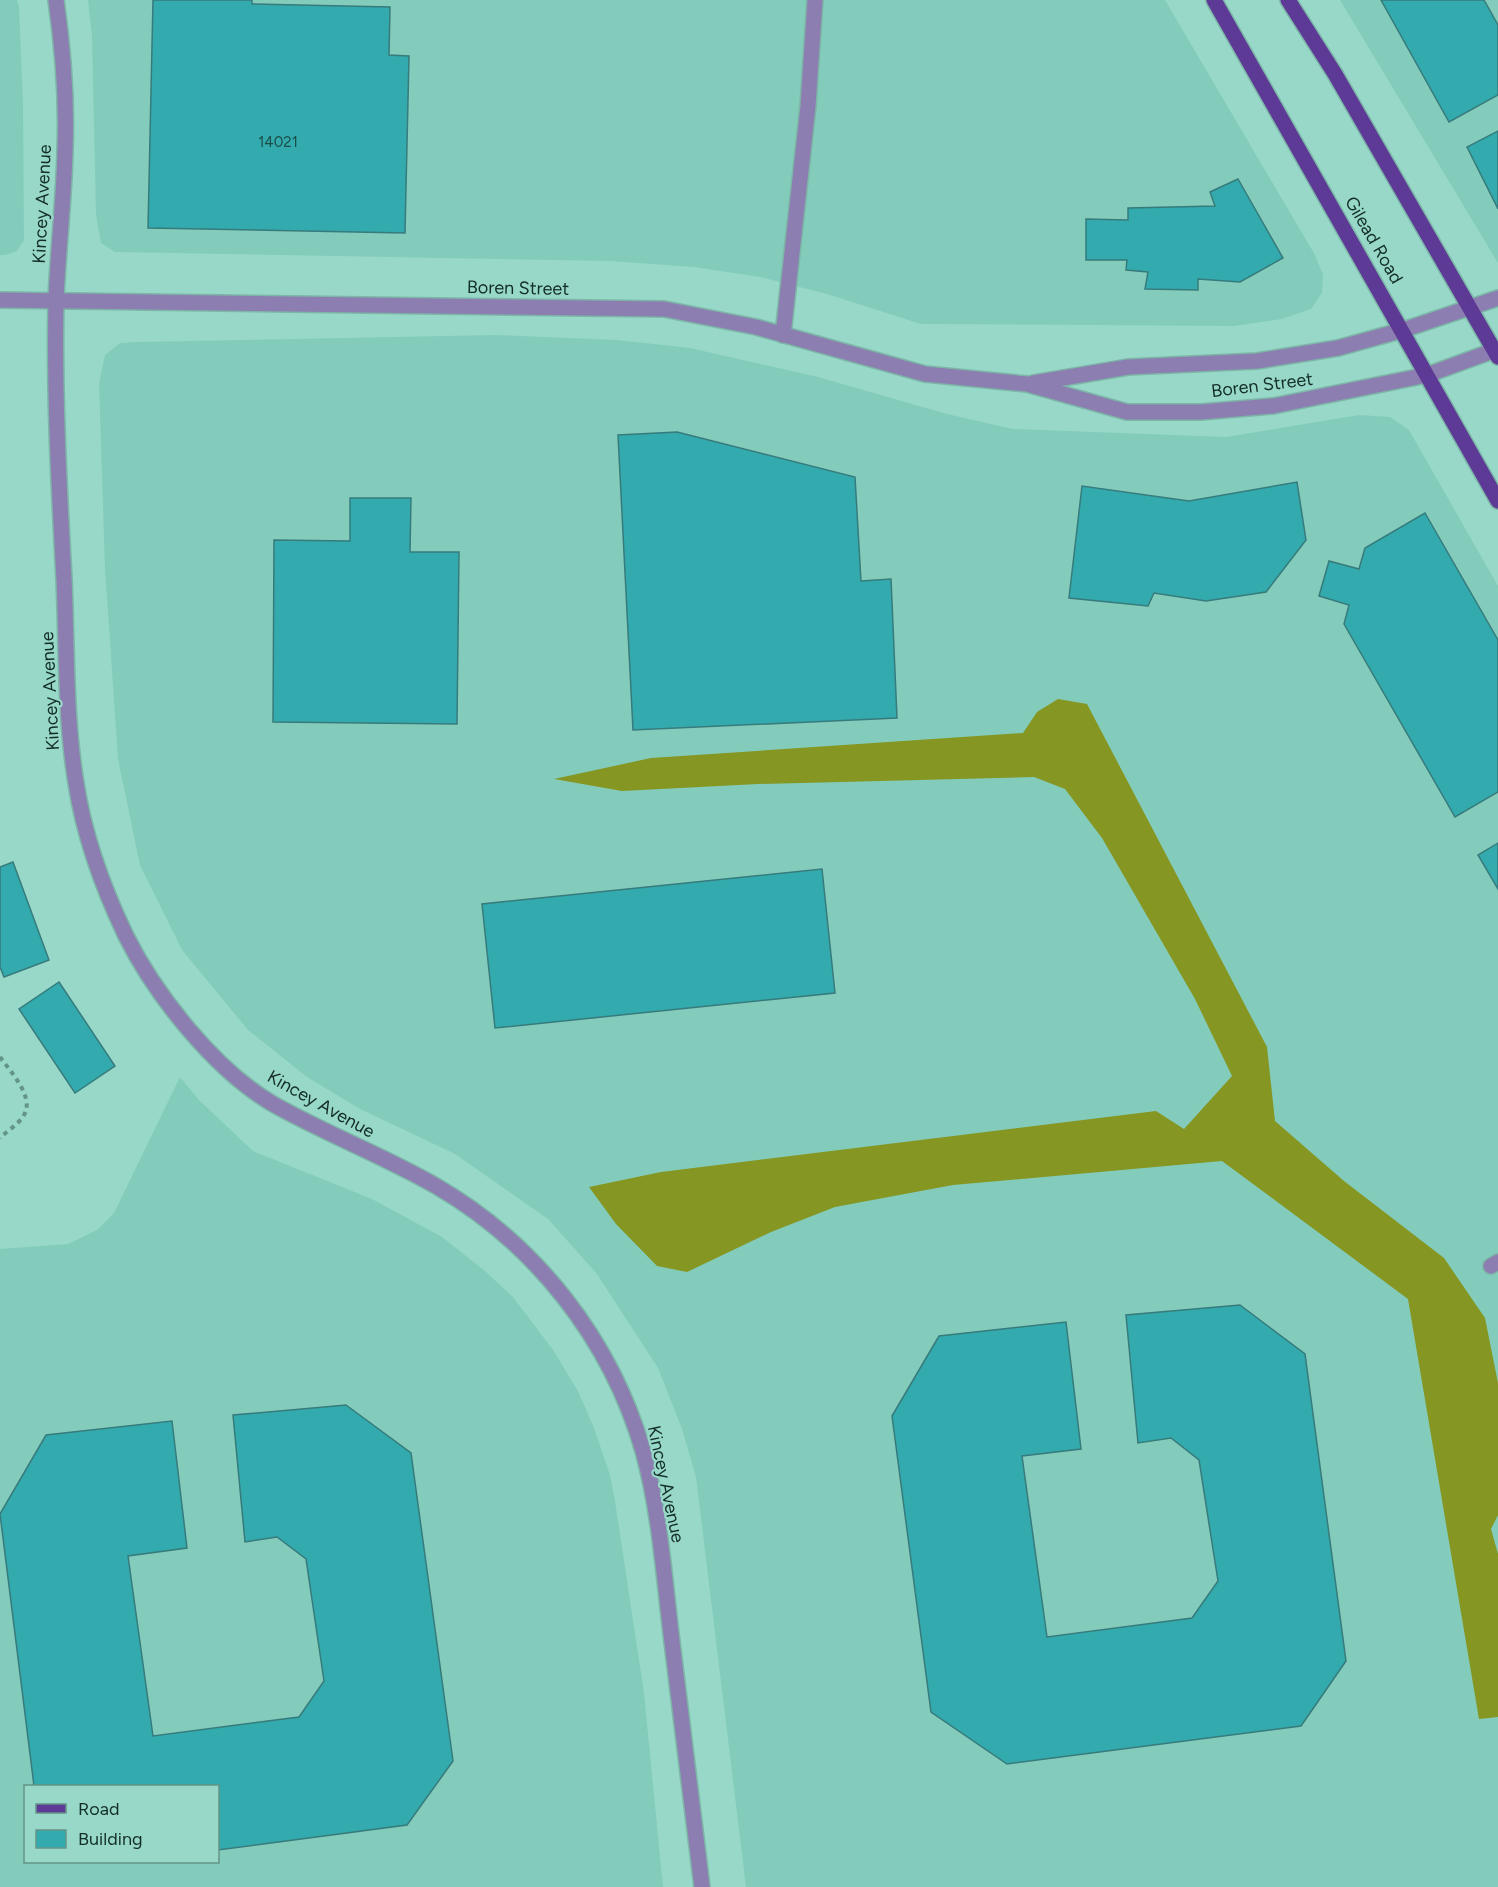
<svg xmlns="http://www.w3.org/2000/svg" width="1498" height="1887" font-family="Figtree,sans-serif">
<rect width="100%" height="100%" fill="#98d8c8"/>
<g fill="#83ccbb" fill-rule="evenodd">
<polygon points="0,0 17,0 19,6 23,105 24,240 17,251 5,255 0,255"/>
<polygon points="88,0 1165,0 1315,255 1323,275 1322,293 1311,309 1282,319 1234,326 921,324 827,294 760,277 694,267 610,261 115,252 101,243 96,215 92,37"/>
<polygon points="1340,0 1498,0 1498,263"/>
<polygon points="495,335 617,340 690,348 818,377 947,414 1013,429 1226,437 1359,415 1390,417 1409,430 1498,586 1498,1887 746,1887 696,1477 682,1429 658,1368 597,1274 548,1219 455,1154 360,1109 307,1077 248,1030 182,950 140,865 118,759 105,568 99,384 105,355 120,343 136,342"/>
<path d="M180 1077 199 1100 253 1151 372 1199 442 1237 485 1271 513 1297 553 1350 578 1391 594 1428 610 1475 615 1501 644 1693 663 1887H0V1249L68 1244 97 1230 114 1213ZM26 1786H218V1862H26Z"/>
</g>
<polygon fill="#869622" points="1058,699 1087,704 1267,1047 1275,1121 1344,1181 1444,1258 1485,1318 1498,1383 1498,1515 1491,1529 1498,1554 1498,1717 1479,1719 1408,1299 1222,1161 953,1185 835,1207 771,1232 687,1272 657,1266 616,1224 589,1187 661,1172 1156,1111 1184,1129 1232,1076 1195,999 1102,838 1065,789 1034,777 758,784 622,791 554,779 651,758 1023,733 1037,712"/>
<g fill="#33aaad" stroke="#377b7c" stroke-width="1.5">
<polygon points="153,0 252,0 252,4 390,7 389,55 409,56 405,233 148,228"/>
<polygon points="1381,0 1484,0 1498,25 1498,95 1449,122"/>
<polygon points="1498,131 1498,209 1467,147"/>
<polygon points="1238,179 1283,258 1240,282 1198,279 1198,290 1145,289 1148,272 1126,270 1127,260 1086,260 1086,219 1128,220 1128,208 1215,206 1210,192"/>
<polygon points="677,432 855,477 861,581 891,579 897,718 633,730 618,435"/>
<polygon points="1297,482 1306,540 1266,592 1206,601 1154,593 1148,606 1069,598 1082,486 1189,501"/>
<polygon points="350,498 411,498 410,552 459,552 457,724 273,722 274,540 350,541"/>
<polygon points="1425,513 1498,640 1498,792 1455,817 1344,624 1349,605 1319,596 1329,561 1359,569 1365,548"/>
<polygon points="1498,843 1498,889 1478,855"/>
<polygon points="13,862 49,960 4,977 0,967 0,867"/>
<polygon points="822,869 835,993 495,1028 482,904"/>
<polygon points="59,982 115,1066 75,1093 19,1009"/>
<polygon points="1240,1305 1305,1354 1346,1661 1301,1726 1007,1764 931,1712 892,1416 939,1336 1066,1322 1081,1449 1022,1456 1047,1637 1192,1618 1218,1581 1199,1460 1171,1438 1138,1443 1126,1315"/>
<polygon points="346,1405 411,1453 453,1761 407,1825 218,1850 218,1786 34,1786 0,1514 46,1435 172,1421 187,1548 128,1556 153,1736 299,1717 324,1681 306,1559 277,1537 245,1542 233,1415"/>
</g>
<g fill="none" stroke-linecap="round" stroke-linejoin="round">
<defs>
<g id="minor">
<path d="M56 0C63 49 67 100 65 150 64 200 58 250 56 300 54 393 59 487 64 579 67 647 65 717 76 783 84 836 103 888 126 936 156 996 215 1070 273 1104 326 1134 384 1156 436 1186 536 1244 611 1340 643 1451 660 1512 664 1578 672 1642 682 1723 692 1805 702 1887"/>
<polyline points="0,300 664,309 756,327 925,374 1027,384 1127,412 1201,412 1273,406 1427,375 1498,349"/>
<polyline points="783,335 808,106 815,0"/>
<polyline points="1033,383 1128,367 1257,361 1338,348 1403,330 1498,298"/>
<polyline points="1491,1266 1498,1262"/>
</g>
<g id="major">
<polyline points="1214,0 1498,501"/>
<polyline points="1288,0 1335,74 1498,357"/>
</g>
</defs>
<use href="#minor" stroke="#7db6a8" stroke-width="18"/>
<use href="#major" stroke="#7db6a8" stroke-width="18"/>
<path stroke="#649589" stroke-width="4" stroke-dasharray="4.5 4.5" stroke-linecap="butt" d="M0 1057C10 1071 35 1097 24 1115 19 1124 7 1131 0 1138"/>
<use href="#minor" stroke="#8c7eb0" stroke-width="15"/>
<use href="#major" stroke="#5d3a96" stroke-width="15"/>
</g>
<g text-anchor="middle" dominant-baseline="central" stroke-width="4.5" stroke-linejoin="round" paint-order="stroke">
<g font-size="15" fill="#1b4d49">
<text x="278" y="142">14021</text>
</g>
<g font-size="18" fill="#132e28" stroke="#98d8c8">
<text transform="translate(42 204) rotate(-87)">Kincey Avenue</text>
<text transform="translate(1374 240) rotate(60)">Gilead Road</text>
<text transform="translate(518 288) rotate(1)">Boren Street</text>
<text transform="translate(1262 385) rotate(-7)">Boren Street</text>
<text transform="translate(50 691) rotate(-93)">Kincey Avenue</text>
<text transform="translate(321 1104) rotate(29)">Kincey Avenue</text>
<text transform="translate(666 1484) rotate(78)">Kincey Avenue</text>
</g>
</g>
<rect x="24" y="1785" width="195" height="78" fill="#98d8c8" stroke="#639488" stroke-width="1.5"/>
<rect x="36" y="1804" width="30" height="9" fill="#5d3a96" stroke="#639488" stroke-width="1.5"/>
<text x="78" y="1815" font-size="18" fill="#132e28">Road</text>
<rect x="36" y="1830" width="30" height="18" fill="#33aaad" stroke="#639488" stroke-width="1.5"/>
<text x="78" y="1845" font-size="18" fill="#132e28">Building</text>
</svg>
